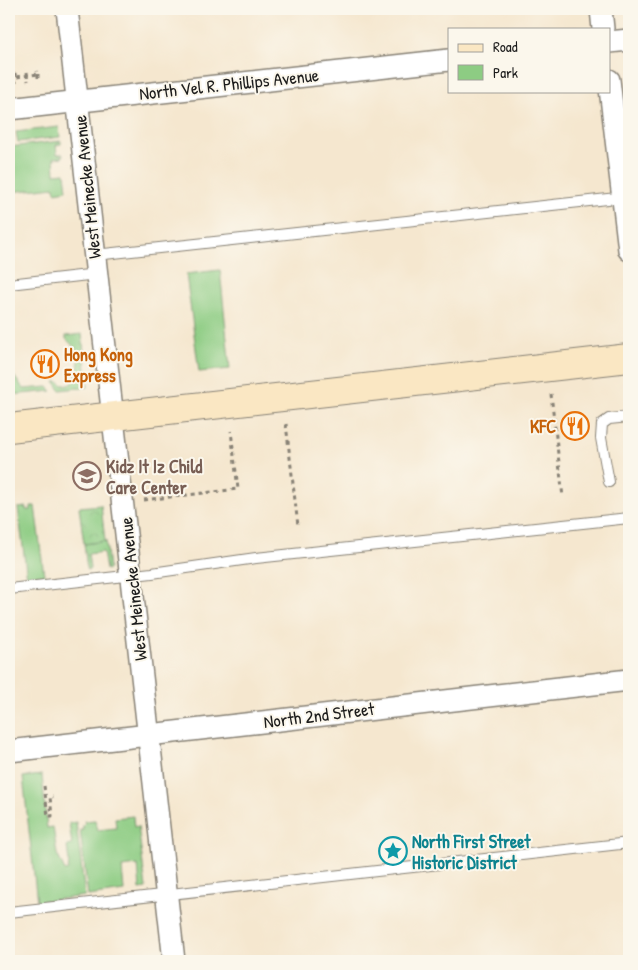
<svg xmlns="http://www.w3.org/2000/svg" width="638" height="970" font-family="'Patrick Hand',sans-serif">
<defs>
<pattern id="park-crowns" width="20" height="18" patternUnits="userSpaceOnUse" patternTransform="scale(1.25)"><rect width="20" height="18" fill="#8dcc83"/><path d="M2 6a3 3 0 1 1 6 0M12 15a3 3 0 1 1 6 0" fill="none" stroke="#79af71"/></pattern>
</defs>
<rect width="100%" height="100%" fill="#fbf7ec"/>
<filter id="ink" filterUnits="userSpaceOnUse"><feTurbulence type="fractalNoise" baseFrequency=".02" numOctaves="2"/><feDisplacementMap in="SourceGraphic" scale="10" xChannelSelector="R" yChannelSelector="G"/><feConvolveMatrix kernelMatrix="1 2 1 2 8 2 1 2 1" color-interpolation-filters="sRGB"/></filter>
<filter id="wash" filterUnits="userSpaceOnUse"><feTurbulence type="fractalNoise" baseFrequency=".0096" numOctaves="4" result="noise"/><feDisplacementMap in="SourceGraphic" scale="20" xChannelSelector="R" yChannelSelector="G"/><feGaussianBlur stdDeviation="1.12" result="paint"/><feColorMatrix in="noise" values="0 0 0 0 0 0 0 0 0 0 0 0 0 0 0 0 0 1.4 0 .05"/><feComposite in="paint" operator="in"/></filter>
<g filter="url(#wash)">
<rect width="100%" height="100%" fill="#f5e7cf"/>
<g fill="#8dcc83" stroke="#547450">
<polygon points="59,127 60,137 18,142 16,132"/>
<polygon points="61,141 61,144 56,145 57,154 63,154 63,157 54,158 55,174 65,173 67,190 55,192 54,187 11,192 9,194 9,147"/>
<polygon points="220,270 230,369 199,372 186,274"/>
<path d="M82 334 88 387 60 390 55 382H59L63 385 72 384C81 365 83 354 66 339V336Z"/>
<polygon points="13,375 24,389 48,387 52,391 11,395 10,386 13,379"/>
<polygon points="31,506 35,506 44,575 44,577 27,578 18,508 26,507 26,510 31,510"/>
<polygon points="106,541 109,569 106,570 103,552 88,554 90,569 87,570 84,544"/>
<polygon points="42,775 47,828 53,827 57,854 65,871 68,870 69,862 67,846 72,845 69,823 76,822 85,896 37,902 23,777"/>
<polygon points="133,816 134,827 138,826 146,888 140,889 138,865 122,867 124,891 88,896 80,830 83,830 83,825 85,824 84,821 95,820 97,830 116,828 115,818"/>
</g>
<polygon fill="url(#park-crowns)" stroke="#547450" points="101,505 105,541 84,544 79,507"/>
</g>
<g filter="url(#ink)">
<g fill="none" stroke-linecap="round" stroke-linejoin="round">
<defs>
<g id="service">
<polyline points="95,255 626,197"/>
<polyline points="9,284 97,274"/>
<polyline points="609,482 601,438 602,424 609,419 629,417"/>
<polyline points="9,589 152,573 256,558 629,518"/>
<polyline points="9,912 629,843"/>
</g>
<g id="minor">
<polyline points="67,9 174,961"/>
<polyline points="601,9 603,29"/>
<polyline points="609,42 629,40"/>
<polyline points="609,80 629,250"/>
<polyline points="9,109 449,60"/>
<polyline points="9,751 629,680"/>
</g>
<polyline id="secondary" points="9,428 629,358"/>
</defs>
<use href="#service" stroke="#888276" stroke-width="12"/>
<use href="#minor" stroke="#888276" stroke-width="24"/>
<use href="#secondary" stroke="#888276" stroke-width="30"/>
<g stroke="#888276" stroke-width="3" stroke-dasharray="4 4" stroke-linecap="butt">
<polyline points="27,72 28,81"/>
<polyline points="15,73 16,83"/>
<polyline points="38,74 38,80"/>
<polyline points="9,78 38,74 37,71"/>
<polyline points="551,394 563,497"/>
<polyline points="286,424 298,526"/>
<polyline points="144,500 238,489 231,431"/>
<polyline points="44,786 48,816 52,816 50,797 53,797"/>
</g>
<use href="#service" stroke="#fff" stroke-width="10"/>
<use href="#minor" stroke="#fff" stroke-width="21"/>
<use href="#secondary" stroke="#fae7c3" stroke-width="28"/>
</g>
</g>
<defs>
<symbol id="restaurant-ring" viewBox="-11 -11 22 22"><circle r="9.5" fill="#fbf7ec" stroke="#e8710a" stroke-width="1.5"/><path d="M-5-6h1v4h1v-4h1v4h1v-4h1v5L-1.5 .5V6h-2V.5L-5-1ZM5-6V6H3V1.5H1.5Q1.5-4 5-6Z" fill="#e8710a"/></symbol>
<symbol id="school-ring" viewBox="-11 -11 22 22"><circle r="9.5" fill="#fbf7ec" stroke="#8d6e63" stroke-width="1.5"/><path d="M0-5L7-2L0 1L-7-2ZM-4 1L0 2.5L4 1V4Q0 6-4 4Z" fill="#8d6e63"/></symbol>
<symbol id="sight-ring" viewBox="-11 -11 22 22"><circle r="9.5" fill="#fbf7ec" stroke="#0f9aa8" stroke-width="1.5"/><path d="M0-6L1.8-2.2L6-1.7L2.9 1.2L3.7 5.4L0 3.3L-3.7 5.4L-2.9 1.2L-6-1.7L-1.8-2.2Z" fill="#0f9aa8"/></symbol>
</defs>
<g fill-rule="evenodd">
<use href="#restaurant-ring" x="29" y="348" width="32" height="32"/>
<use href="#restaurant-ring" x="559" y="410" width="32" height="32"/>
<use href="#school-ring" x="71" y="460" width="32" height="32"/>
<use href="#sight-ring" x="377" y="835" width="32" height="32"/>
</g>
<g text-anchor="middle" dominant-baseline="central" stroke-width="4" stroke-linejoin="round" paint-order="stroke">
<g font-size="18" fill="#1c1c1c" stroke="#fbf7ec">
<text transform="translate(229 84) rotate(-6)">North Vel R. Phillips Avenue</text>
<text transform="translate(87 187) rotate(-96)">West Meinecke Avenue</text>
<text transform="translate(133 589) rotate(-96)">West Meinecke Avenue</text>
<text transform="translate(319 715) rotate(-7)">North 2nd Street</text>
</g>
<g font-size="18" font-weight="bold" fill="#c56008" stroke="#fbf7ec" text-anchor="start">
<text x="64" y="354">Hong Kong<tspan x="64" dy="21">Express</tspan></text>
<text x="556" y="426" text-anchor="end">KFC</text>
</g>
<g font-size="18" font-weight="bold" fill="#785e54" stroke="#fbf7ec" text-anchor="start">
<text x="106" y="466">Kidz It Iz Child<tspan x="106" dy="21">Care Center</tspan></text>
</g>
<g font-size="18" font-weight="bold" fill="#0d838f" stroke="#fbf7ec" text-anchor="start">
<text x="412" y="841">North First Street<tspan x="412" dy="21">Historic District</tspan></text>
</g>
</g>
<rect width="638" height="970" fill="none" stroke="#fbf7ec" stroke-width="30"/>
<rect x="448" y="28" width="162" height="65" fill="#fbf7ec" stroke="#a29f99"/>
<rect x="458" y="44" width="25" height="8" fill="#fae7c3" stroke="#a29f99"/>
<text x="493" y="52" font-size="15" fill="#1c1c1c">Road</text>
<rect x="458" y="65" width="25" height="15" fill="#8dcc83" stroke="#a29f99"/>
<text x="493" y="78" font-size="15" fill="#1c1c1c">Park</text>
</svg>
